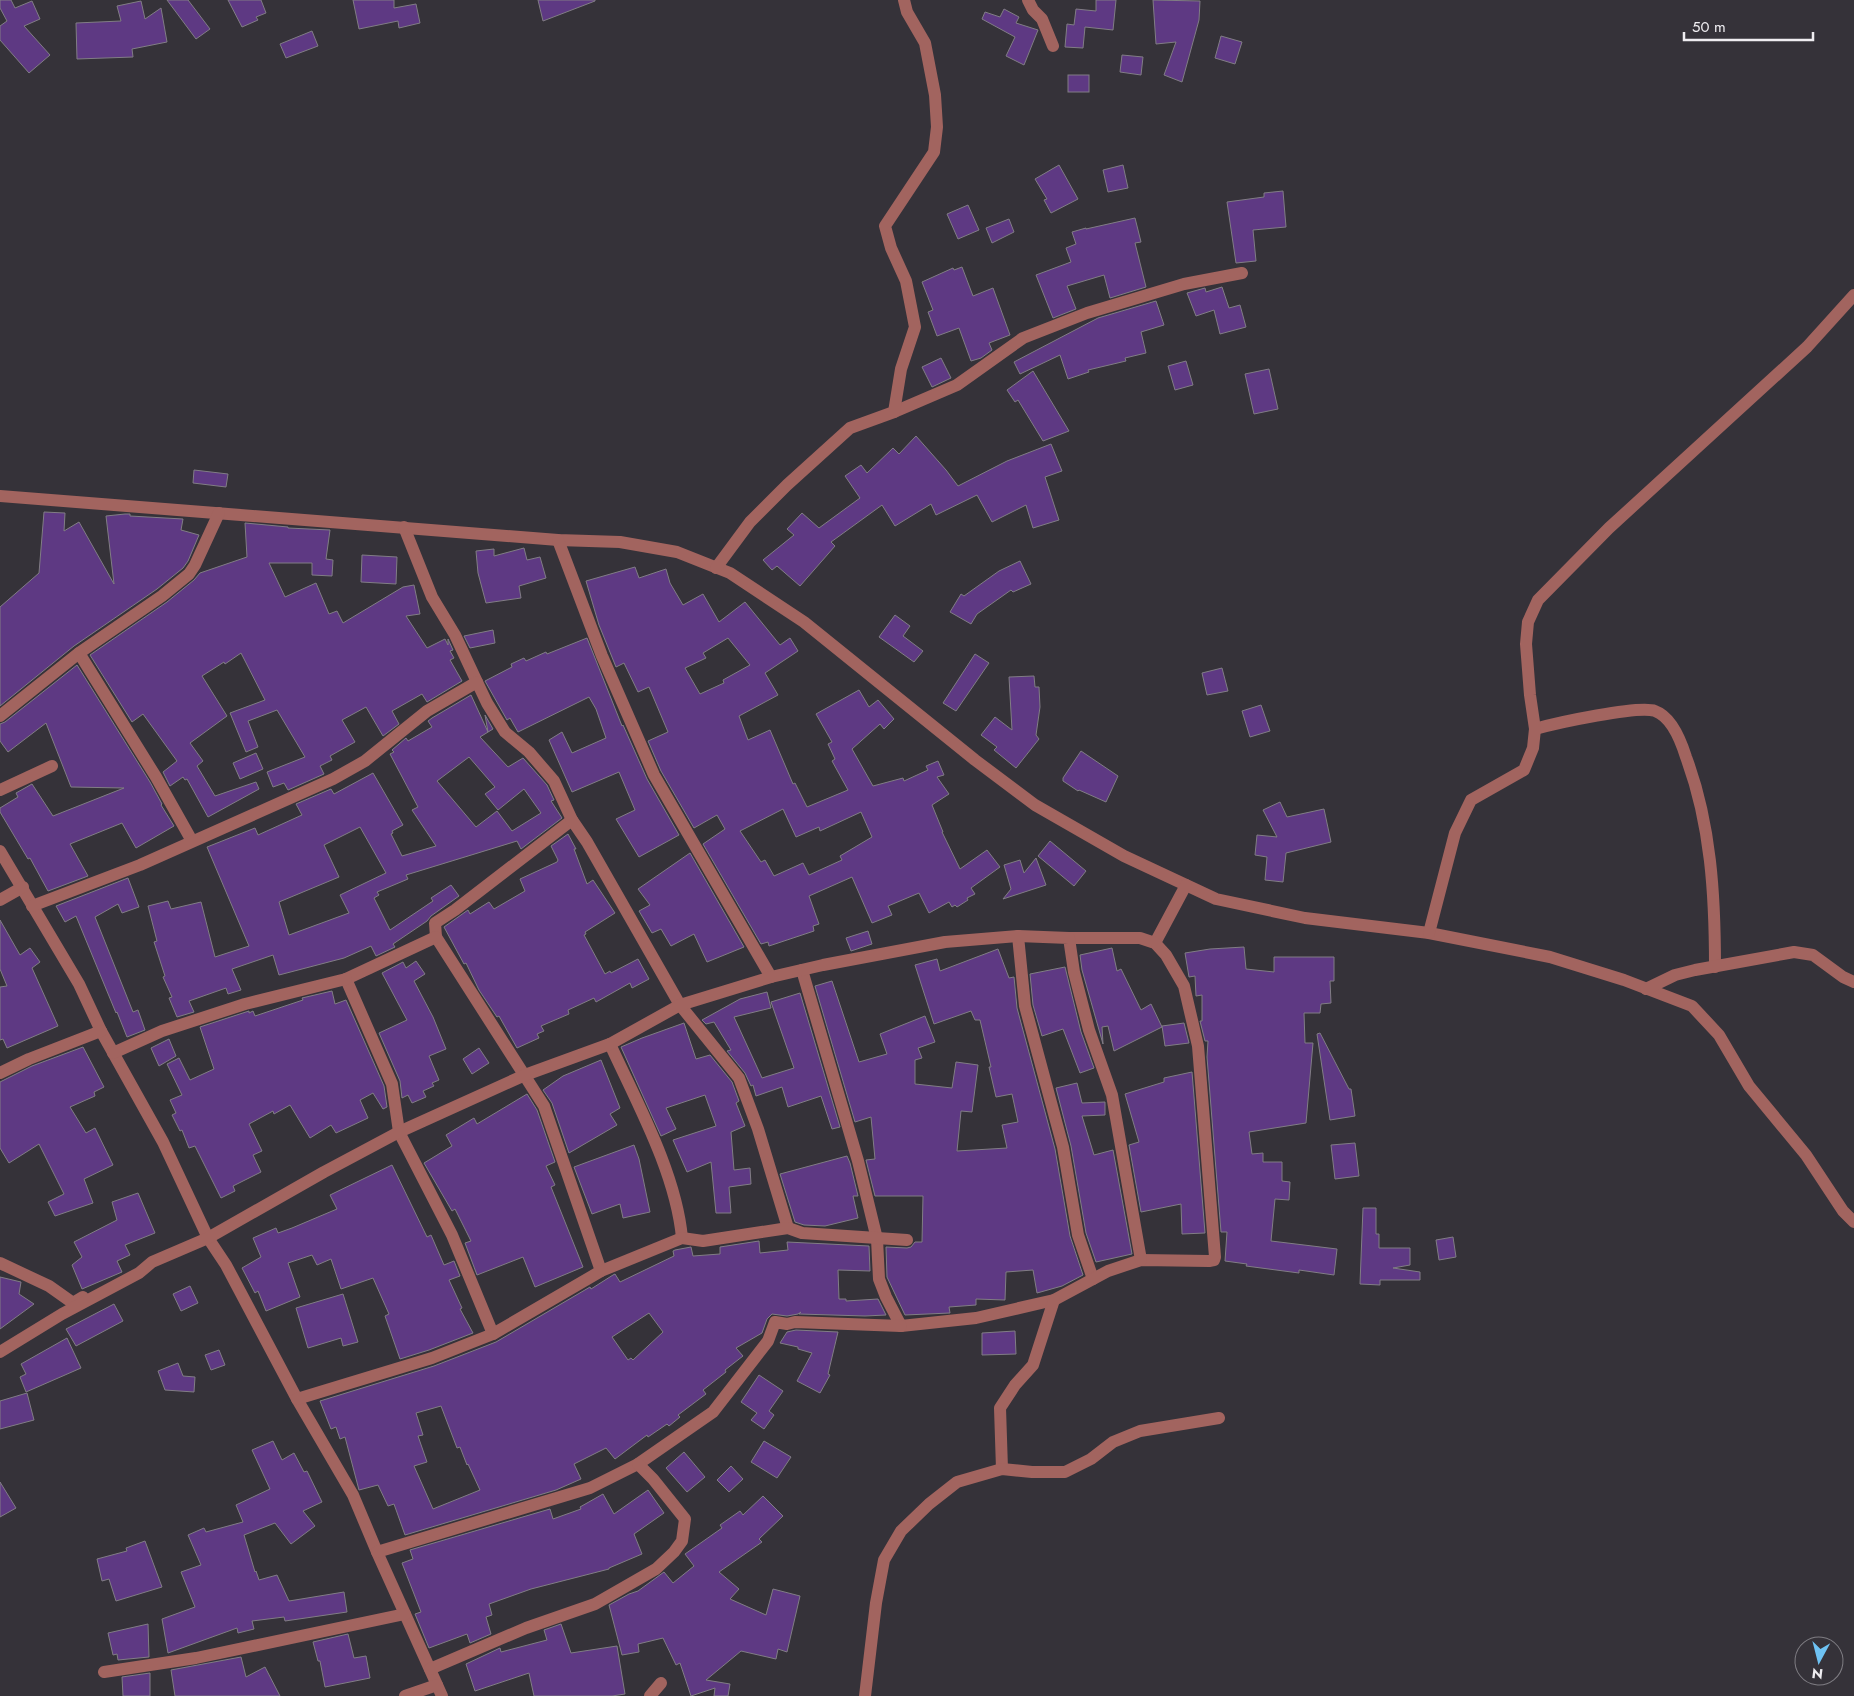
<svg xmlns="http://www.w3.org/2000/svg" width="1854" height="1696" font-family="Jost,sans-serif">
<rect width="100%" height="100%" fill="#353239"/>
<g fill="#5e3983" stroke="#817d85" fill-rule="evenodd">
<polygon points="0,0 11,0 15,8 32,1 40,19 24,26 50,55 29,73 0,40 0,26 7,21 0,8"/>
<polygon points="167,0 188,0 210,29 196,39"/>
<polygon points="228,0 261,0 266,13 256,17 258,20 242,27"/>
<polygon points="353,0 394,0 394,8 416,4 420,23 399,28 398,21 359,29"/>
<polygon points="538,0 595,0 595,1 543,21"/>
<polygon points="1096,0 1116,0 1113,30 1085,27 1083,48 1065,47 1067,24 1074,25 1076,9 1096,11"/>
<polygon points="1153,0 1200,1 1199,20 1182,82 1164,75 1176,42 1156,44"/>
<polygon points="141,1 145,19 161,8 167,42 132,49 133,57 77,59 76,23 121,21 117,6"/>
<polygon points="1004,9 1019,17 1016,23 1038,30 1024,65 1006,56 1015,37 982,19 985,12 1000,17"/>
<polygon points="312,31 318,46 286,58 280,44"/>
<polygon points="1221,36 1242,42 1235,64 1215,58"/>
<polygon points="1122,55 1143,57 1141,75 1120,72"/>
<rect x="1068" y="75" width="21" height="17"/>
<polygon points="1059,165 1078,199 1051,213 1044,200 1047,199 1035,179"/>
<polygon points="1123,165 1128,188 1108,192 1103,170"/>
<polygon points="1283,191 1286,227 1253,230 1256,261 1236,263 1227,202 1264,197 1264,193"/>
<polygon points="968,205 979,230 958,239 947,214"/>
<polygon points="1135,218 1141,242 1135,243 1146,287 1110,298 1104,275 1067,286 1076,309 1053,318 1036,275 1071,262 1066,248 1076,244 1072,232 1086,228 1086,229"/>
<polygon points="1009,219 1014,232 992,243 986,228"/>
<polygon points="962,267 973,296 993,288 1010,335 989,343 992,350 981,358 971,361 959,328 937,336 928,312 933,310 922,282 953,268 954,270"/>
<polygon points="1222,287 1229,308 1240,305 1246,327 1220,334 1214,310 1196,316 1187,293 1205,288 1206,292"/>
<polygon points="1156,301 1164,325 1141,332 1146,353 1125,358 1126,361 1088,370 1089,372 1068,379 1060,355 1020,374 1014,362 1098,318"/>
<polygon points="941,358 951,378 932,387 922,367"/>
<polygon points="1186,361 1193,385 1175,390 1168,366"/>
<polygon points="1269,369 1278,409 1254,414 1245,374"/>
<polygon points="1033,371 1069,431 1043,441 1018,400 1015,402 1007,390"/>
<polygon points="916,436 946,470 958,486 1007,461 1051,444 1062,471 1045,477 1059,520 1033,528 1026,505 992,522 977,495 936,515 931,504 895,526 882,505 831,542 835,546 800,586 777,566 772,570 763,560 794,535 787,529 802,513 819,528 860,498 845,476 861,465 867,473 893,448 899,454"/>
<polygon points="194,470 228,474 226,487 193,483"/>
<polygon points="44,512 65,513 64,531 79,522 114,584 106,516 125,514 130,514 130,516 183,519 181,530 199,535 188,561 183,568 157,589 74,646 0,706 0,607 39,573"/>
<polygon points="245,523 288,527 288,528 330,530 326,559 333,560 332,576 312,575 312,563 269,563 285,597 316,583 329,614 337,611 343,623 403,587 414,585 420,614 406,616 427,648 445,639 448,645 448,639 453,650 450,651 454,658 450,660 462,681 427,702 422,694 392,711 399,724 383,736 366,707 342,720 355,742 330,756 332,760 320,766 324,774 288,790 284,783 273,787 267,772 305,757 277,710 248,721 258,747 246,752 230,713 265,700 241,653 225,664 224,662 202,676 227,716 190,743 203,761 197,766 215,796 256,782 259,789 208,817 187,779 185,780 183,777 170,786 163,772 177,761 143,714 132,722 90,655 167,602 194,580 200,573 247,557"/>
<polygon points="524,548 527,560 540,557 546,578 519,586 521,598 486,603 478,573 476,551 494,549 494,556"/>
<polygon points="362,555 397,557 396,584 361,582"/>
<polygon points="1020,561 1031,584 1013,592 1011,590 977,614 971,624 950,612 961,594 964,596 999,571"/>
<path d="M635 567 639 578 666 569 670 583 683 605 703 594 719 622 745 602 780 645 790 638 798 651 765 673 778 695 739 716 748 740 770 730 793 784 795 783 807 807 848 790 832 761 835 759 828 744 832 742 816 714 859 690 869 707 878 700 894 719 884 729 880 724 852 749 873 786 903 778 904 781 928 770 926 766 938 761 944 775 937 777 949 794 932 805 943 832H942L960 869 987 850 1000 867 971 888 975 894 967 898 968 900 957 907 955 905 952 907 949 902 929 913 919 893 888 906 892 915 872 923 852 877 809 896 819 924 813 926 814 931 769 946 768 942 761 944 703 844 725 829 717 815 694 828 661 771 648 741 668 732 649 687 638 692 624 663 616 667 599 625 586 581ZM728 638 750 665 723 680 724 683 700 694 685 668 706 658 703 653ZM783 809 796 837 819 827 820 831 861 812 872 837 840 856 842 860 809 875 803 863 774 876 765 860 761 862 740 831Z"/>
<polygon points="895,615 910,626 903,636 923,651 914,662 879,637"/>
<polygon points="493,630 495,643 470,648 464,636"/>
<polygon points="587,638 622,726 623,725 647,779 679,835 639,857 616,819 635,810 619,772 572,792 549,740 562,732 572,753 606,738 596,709 589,697 518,732 510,718 507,720 485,681 512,667 511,664 524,658 526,661 546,652 547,654"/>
<polygon points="975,654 989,663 956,711 943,703"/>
<polygon points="77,665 150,782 162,804 161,805 174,826 136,848 122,823 70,844 88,876 48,891 30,858 28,859 0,812 0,808 18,797 16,793 32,784 53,816 124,788 71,787 46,723 8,752 0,741 0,724 5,722"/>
<polygon points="1222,668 1228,691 1207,695 1202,673"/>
<polygon points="1034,676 1035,687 1039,687 1040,707 1036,735 1039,739 1016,768 994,750 997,747 981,735 995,717 1012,730 1009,677"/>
<path d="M471 695 488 732 485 715 493 729 480 737 508 767 523 758 547 785 554 800 551 801 562 818 521 849 517 841 406 875 408 879 377 892 379 895 374 898 390 930 433 901 431 898 451 885 459 896 431 916 427 921 393 944 395 947 376 956 371 946 344 958 279 975 273 955 232 969 241 990 228 994 226 988 189 1001 194 1012 177 1017 169 998 172 997 163 977 165 976 154 942 157 941 148 906 168 901 171 909 201 902 215 957 249 946 207 847 255 828 258 835 302 815 296 804 331 789 334 794 373 773 403 825 392 831 393 833 391 834 402 856 436 846 412 810 418 807 390 754 394 752 392 750 406 738 408 741 432 727 428 721 432 718ZM469 757 495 787 485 794 498 810 524 789 541 813 512 831 497 811 476 827 437 781ZM360 827 386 873 340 895 349 913 289 935 279 902 339 877 324 845Z"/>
<polygon points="1261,705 1270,731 1250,737 1242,711"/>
<polygon points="1081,751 1118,776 1106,802 1079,790 1078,791 1063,781 1063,778"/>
<polygon points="256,753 263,769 240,779 233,763"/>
<polygon points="1280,802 1287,817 1324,809 1331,842 1286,853 1283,882 1265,880 1267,857 1255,855 1257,835 1277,837 1263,810"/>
<polygon points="568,834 576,849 574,849 587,884 593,880 615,913 585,932 586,934 584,935 605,974 610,971 611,973 638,959 649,979 632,988 630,983 596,1002 594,998 568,1010 569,1014 541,1026 544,1031 537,1034 539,1038 517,1048 499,1016 497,1017 479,990 466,963 464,964 444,927 468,910 470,914 489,902 494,909 525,891 520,879 557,862 558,860 551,846"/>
<polygon points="1050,841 1086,871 1074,886 1038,856"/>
<polygon points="690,853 744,947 707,962 694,934 671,946 661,929 652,933 639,911 650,905 638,889"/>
<polygon points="1036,858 1046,885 1003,899 1011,889 1004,865 1020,860 1024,873"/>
<polygon points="128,878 139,907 122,913 118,904 95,917 133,1012 138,1010 145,1030 127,1037 117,1012 116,1013 76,916 65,922 56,906"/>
<polygon points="0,920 20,955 30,948 40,962 32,968 58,1026 7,1048 3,1039 0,1040 0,987 7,986 0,969"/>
<polygon points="868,931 872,944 851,951 846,938"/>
<polygon points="1244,947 1246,969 1274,972 1274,957 1334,957 1334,981 1330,981 1331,1003 1321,1004 1320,1013 1304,1013 1305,1043 1313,1043 1306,1123 1249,1132 1252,1154 1263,1153 1263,1162 1282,1162 1282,1181 1290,1182 1289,1200 1275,1199 1271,1241 1337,1249 1334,1275 1299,1270 1299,1273 1246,1266 1247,1264 1225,1261 1227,1232 1221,1232 1207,1057 1208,1041 1205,1041 1200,1021 1202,1021 1202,995 1196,996 1195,976 1189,977 1185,953 1210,949"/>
<polygon points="1112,948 1117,971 1121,969 1141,1010 1151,1004 1162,1027 1114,1051 1108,1026 1102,1027 1103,1044 1082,970 1080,955"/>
<polygon points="998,949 1009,978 1014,977 1017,1008 1055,1149 1070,1236 1083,1275 1062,1286 1037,1293 1033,1270 1006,1272 1005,1300 976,1299 976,1305 949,1307 950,1313 905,1315 887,1277 886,1247 907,1248 911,1247 915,1242 922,1242 923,1196 875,1196 866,1160 875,1159 871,1117 855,1122 815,986 832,981 859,1062 887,1054 880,1034 925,1016 935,1042 918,1048 922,1058 915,1060 915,1084 952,1088 956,1062 978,1065 972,1112 961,1111 957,1151 1007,1148 1002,1125 1018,1122 1012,1094 996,1097 989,1067 991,1067 980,1020 975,1020 971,1011 934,1024 915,965 937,959 940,971"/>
<polygon points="416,961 425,974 414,981 433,1017 446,1049 429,1056 439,1080 432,1083 434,1086 423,1091 426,1097 412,1103 408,1095 402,1098 400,1081 379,1033 407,1020 382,973 403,962 406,968"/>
<polygon points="1065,967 1081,1032 1094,1068 1080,1073 1063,1029 1042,1036 1033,1005 1030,974"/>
<polygon points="332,991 335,1004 346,1000 384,1086 387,1107 383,1109 373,1093 360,1100 368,1118 336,1133 331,1125 310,1138 290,1105 274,1114 273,1111 249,1124 262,1151 253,1155 261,1172 233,1186 235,1191 221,1198 195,1146 189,1148 182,1130 180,1131 172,1115 176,1113 170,1100 182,1095 167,1064 179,1058 190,1080 214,1069 200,1027 249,1011 249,1013 253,1011 255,1016 303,1000 302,998"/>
<polygon points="767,992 771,1008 734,1017 762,1078 794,1068 771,1002 800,993 840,1127 832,1129 821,1096 788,1107 782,1087 756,1096 753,1085 751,1086 745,1073 727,1051 731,1050 714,1022 706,1024 702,1020 740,999"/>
<polygon points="684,1023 696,1059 710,1055 732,1082 739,1101 736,1103 745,1126 731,1132 734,1170 750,1168 751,1184 729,1187 731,1213 716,1213 711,1162 687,1172 673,1140 716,1126 705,1095 666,1108 676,1129 661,1136 621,1047 642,1038"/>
<polygon points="1184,1023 1189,1043 1165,1046 1162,1026"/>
<polygon points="1320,1033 1349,1089 1351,1089 1355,1116 1330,1120 1317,1034"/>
<polygon points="169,1039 176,1056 159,1066 151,1048"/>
<polygon points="83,1047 104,1087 94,1092 95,1096 70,1107 86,1133 95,1128 113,1165 84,1179 93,1203 55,1216 48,1202 64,1194 39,1144 9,1163 0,1148 0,1082 32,1066"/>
<polygon points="479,1048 489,1063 472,1074 463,1059"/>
<polygon points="601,1060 620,1108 610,1114 617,1125 569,1153 552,1103 543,1090 563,1076"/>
<polygon points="1192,1072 1205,1233 1182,1234 1181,1204 1141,1212 1129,1145 1139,1142 1125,1094 1164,1082 1164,1078"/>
<polygon points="1077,1083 1082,1103 1105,1102 1105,1115 1082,1116 1094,1155 1113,1150 1132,1254 1096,1262 1086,1233 1071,1146 1056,1088"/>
<polygon points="527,1094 537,1110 555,1162 546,1166 555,1185 551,1187 583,1267 535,1287 523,1257 477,1275 465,1243 471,1241 455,1209 452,1211 424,1163 452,1146 446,1135 474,1118 477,1124"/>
<polygon points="1355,1143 1359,1176 1335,1179 1331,1145"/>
<polygon points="634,1145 639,1159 650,1212 623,1218 620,1204 592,1214 574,1167"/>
<polygon points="847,1156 850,1163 858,1196 853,1196 858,1218 825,1226 804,1225 795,1222 780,1174"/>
<polygon points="392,1165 427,1237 431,1235 444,1265 454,1261 460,1276 449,1280 462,1308 460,1309 473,1333 429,1350 400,1359 385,1316 389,1314 373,1278 341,1289 331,1259 317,1265 312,1255 288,1263 300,1297 266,1311 258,1291 255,1293 242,1268 261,1257 253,1238 276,1228 278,1233 292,1228 337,1209 330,1195"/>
<polygon points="138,1193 155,1233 125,1245 130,1255 117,1261 122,1272 82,1289 72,1265 82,1257 74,1242 117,1220 112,1202"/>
<polygon points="1363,1208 1376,1208 1376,1234 1379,1234 1379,1248 1410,1248 1410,1265 1393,1268 1420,1272 1420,1280 1380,1280 1380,1285 1360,1284"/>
<polygon points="1453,1237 1456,1257 1439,1260 1436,1240"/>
<path d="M759 1241 760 1253 788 1250 787 1242 869 1246 870 1271 838 1270 839 1299H846V1301L878 1299 886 1315 865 1316 799 1314 801 1312 798 1314 787 1316 772 1314 767 1319 762 1333 736 1348 743 1356 725 1370 726 1372 703 1390 706 1394 678 1415 680 1417 669 1426 667 1424 648 1437 647 1435 615 1459 606 1448 574 1464 581 1479 556 1490 405 1535 394 1504 388 1506 378 1485 359 1490 345 1437 340 1439 336 1427 331 1429 320 1401 434 1366 496 1342 590 1287 591 1289 613 1275 615 1274 620 1282 674 1256 673 1251 675 1250 691 1247 693 1256 720 1254V1247ZM649 1313 663 1332 633 1360 631 1358 628 1360 612 1337ZM441 1406 457 1448 460 1447 467 1465 468 1464 480 1490 433 1509 414 1466 427 1462 418 1436 423 1435 416 1413Z"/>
<polygon points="0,1277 21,1282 19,1294 34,1304 0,1329"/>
<polygon points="190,1286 198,1303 181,1311 173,1294"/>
<polygon points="343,1294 358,1342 343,1346 341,1338 308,1348 296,1308"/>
<polygon points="114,1304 123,1321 76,1346 66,1329"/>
<polygon points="796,1330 838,1332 828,1374 830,1375 820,1393 797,1381 812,1353 798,1349 798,1347 780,1343 787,1332"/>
<polygon points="1015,1331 1016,1354 982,1355 982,1333"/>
<polygon points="67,1338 81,1368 26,1392 20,1377 26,1374 21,1364"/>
<polygon points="219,1350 225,1365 211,1370 205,1355"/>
<polygon points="178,1363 183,1376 195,1377 194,1392 165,1390 158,1371"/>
<polygon points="759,1375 783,1391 769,1411 774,1415 764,1429 751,1420 757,1413 741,1402"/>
<polygon points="27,1393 34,1420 0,1429 0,1401"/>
<polygon points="273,1441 282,1460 294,1453 304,1472 307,1471 322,1502 303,1511 315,1526 291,1544 275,1523 244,1535 255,1572 256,1571 259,1580 277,1575 289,1601 344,1592 347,1612 285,1621 284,1617 252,1621 254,1629 238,1633 237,1628 168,1653 162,1619 195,1607 181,1572 201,1565 188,1535 204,1528 206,1532 243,1522 236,1505 270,1489 252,1450"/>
<polygon points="764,1441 791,1457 777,1478 751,1462"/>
<polygon points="684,1452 705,1477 687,1492 666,1468"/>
<polygon points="731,1466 743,1479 729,1492 717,1480"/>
<polygon points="0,1482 16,1508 0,1517"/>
<polygon points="648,1490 664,1513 634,1534 642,1554 609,1568 609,1569 531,1589 489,1604 492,1615 486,1617 491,1634 470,1643 467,1634 429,1648 415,1614 421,1612 402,1563 413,1559 410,1550 550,1509 553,1519 581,1509 580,1507 603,1494 614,1514"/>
<polygon points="763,1496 783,1516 759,1539 762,1542 719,1572 739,1589 730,1599 766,1615 773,1589 800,1596 787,1652 778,1649 776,1659 741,1651 706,1680 730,1684 728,1696 714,1696 715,1688 691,1696 680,1663 676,1665 663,1638 638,1644 639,1652 622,1655 609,1605 629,1594 638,1591 664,1572 673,1583 694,1566 685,1554 722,1528 720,1525 740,1511 743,1515"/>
<polygon points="145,1541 162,1587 116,1601 109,1579 102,1581 97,1559 127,1551 126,1548"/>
<polygon points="148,1624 149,1657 118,1660 117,1654 113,1655 108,1633"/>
<polygon points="561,1624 571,1653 617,1646 625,1694 612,1696 534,1696 529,1673 475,1691 466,1664 500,1648 501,1652 547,1640 544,1630"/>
<polygon points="348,1634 354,1658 366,1656 370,1678 325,1687 320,1661 318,1661 313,1642"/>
<polygon points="241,1657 246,1677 265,1667 280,1696 175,1696 171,1670"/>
<polygon points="150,1673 150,1696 123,1696 122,1677"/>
</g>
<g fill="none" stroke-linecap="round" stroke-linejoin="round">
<g stroke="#a2645f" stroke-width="12">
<polyline points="1028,0 1033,10 1042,19 1053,46"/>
<polyline points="894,412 957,385 1023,338 1087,313 1184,284 1242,273"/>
<polyline points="0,496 558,540 620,542 677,552 730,573 804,622 975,760 1035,805 1124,856 1216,899 1305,918 1429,933 1550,957 1624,980 1692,1006 1719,1035 1749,1086 1806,1155 1843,1211 1854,1222"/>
<polyline points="404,527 432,597 455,635 477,682"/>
<polyline points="558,540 602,656 654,775 771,977"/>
<polyline points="716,568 750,522 787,485 850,428 894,412 901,369 915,327 906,281 891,248 885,226 934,152 937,127 935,95 925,43 907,12 904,0"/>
<polyline points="79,653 156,777 192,841"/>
<polyline points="0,716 79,653 162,596 189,574 195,565 219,513"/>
<path d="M1535 729C1556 723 1639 705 1655 711 1672 717 1681 741 1686 757 1711 824 1715 895 1715 967"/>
<polyline points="0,790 52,766"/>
<polyline points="572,820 455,910 435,923 436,937 544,1106 601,1271"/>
<polyline points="0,851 79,984 101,1031 163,1142 208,1238 226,1265 297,1399 353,1495 377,1552 442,1696"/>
<polyline points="0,900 23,887"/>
<polyline points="32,906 140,865 333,779 365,761 427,711 477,682 487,703 505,732 529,752 554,781 572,820 587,842 680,1005 739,1078 758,1129 788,1228"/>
<polyline points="1429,933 1455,833 1471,800 1524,770 1533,748 1535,729 1530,695 1526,644 1528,622 1538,600 1609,528 1807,347 1854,295"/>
<polyline points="1018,936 1025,1006 1063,1147 1078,1235 1093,1279"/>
<polyline points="436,937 346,979 392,1084 399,1132 452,1235 493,1334"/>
<polyline points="1155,943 1186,885"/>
<polyline points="802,970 858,1161 877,1239 879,1279 886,1297 901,1326 976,1318 1054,1300 1108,1271 1141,1260 1209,1261 1214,1260 1215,1257 1198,1046 1184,986 1166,955 1155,943 1140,938 1069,938"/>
<polyline points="1646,989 1675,975 1695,970 1794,952 1813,955 1843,977 1854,982"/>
<path d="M610 1044C637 1103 676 1173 682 1238"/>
<polyline points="113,1053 162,1031 245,1004 346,979"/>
<polyline points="0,1073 29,1059 101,1031"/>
<polyline points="0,1263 49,1286 73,1303 83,1297"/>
<polyline points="0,1352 62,1314 139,1273 152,1262 208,1238 324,1172 399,1132 525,1075 610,1044 680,1005 771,977 823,965 945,942 1018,936 1069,938 1074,972 1089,1030 1112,1095 1141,1260"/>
<polyline points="297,1399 432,1358 493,1334 601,1271 682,1238 703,1241 788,1228 802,1233 907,1240"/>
<polyline points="1002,1469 1000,1408 1015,1385 1033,1365 1054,1300"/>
<polyline points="377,1552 590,1488 638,1464 713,1412 768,1341 775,1322 787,1324 795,1322 901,1326"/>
<polyline points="430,1669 526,1628 595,1604 656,1569 674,1552 682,1541 685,1519 653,1479 638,1464"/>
<polyline points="104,1672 196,1658 405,1614"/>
<polyline points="405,1696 437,1685"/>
<polyline points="650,1696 661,1683"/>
<polyline points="865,1696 876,1603 884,1560 901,1531 929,1504 957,1482 1002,1469 1032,1472 1065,1472 1091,1459 1113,1442 1140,1431 1219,1418"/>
</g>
</g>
<g transform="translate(1819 1661) rotate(187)"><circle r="24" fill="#353239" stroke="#7f7d83"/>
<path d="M0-4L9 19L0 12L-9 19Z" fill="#6ec2f3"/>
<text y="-8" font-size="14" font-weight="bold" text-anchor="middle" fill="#efedf1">N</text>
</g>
<path d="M1684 32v8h129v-8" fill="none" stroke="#efedf1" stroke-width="2.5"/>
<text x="1692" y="32" font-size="15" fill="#efedf1" stroke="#353239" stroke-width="4" paint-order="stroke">50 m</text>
</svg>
